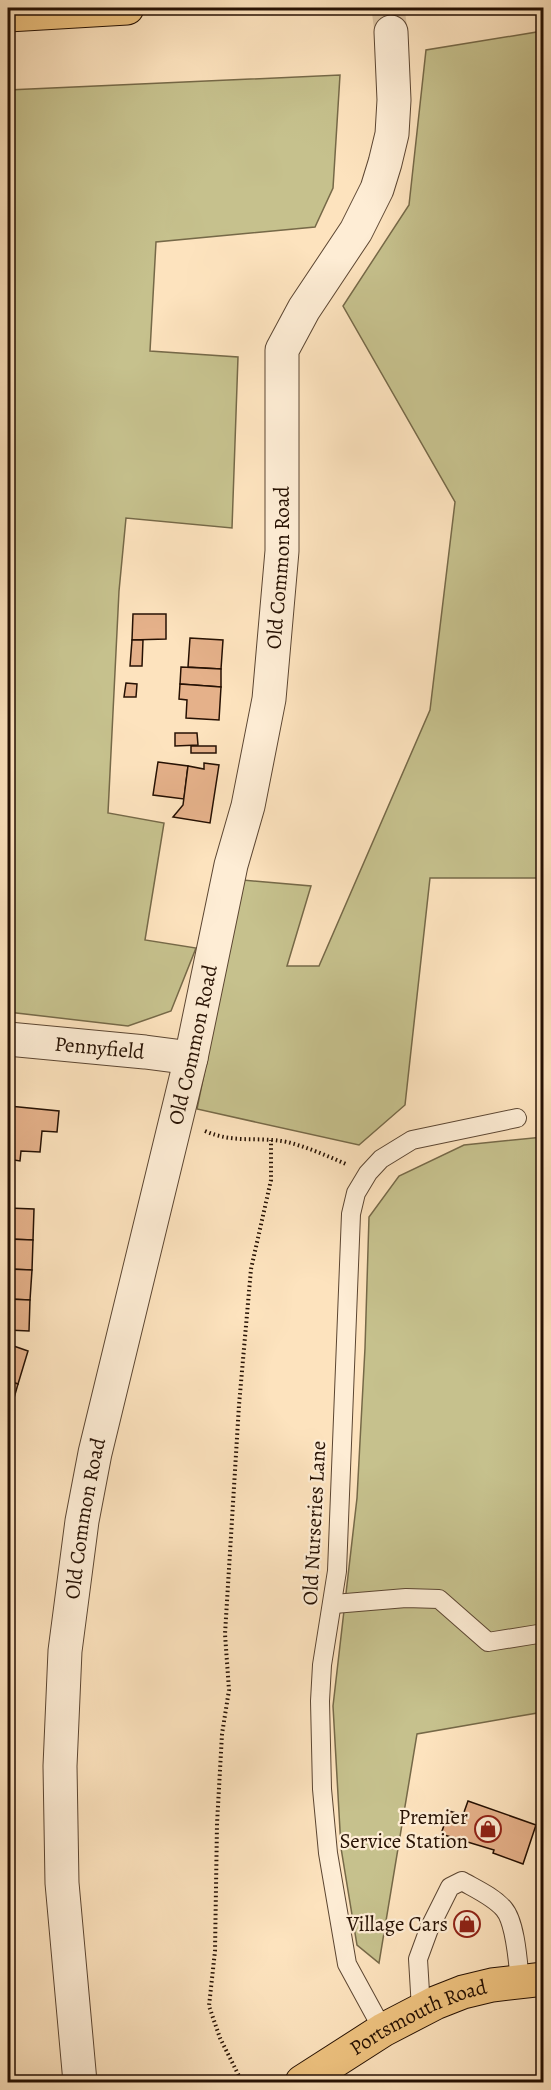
<svg xmlns="http://www.w3.org/2000/svg" width="551" height="2090" font-family="Alegreya,serif">
<rect width="100%" height="100%" fill="#fde3be"/>
<filter id="stains"><feTurbulence type="fractalNoise" baseFrequency=".00333" numOctaves="4"/><feColorMatrix values="0 0 0 0 .2 0 0 0 0 .09 0 0 0 0 .02 0 0 0 .5 -.17"/></filter>
<radialGradient id="worn" r=".72"><stop offset=".6" stop-color="#630" stop-opacity="0"/><stop offset="1" stop-color="#630" stop-opacity=".3"/></radialGradient>
<g fill="#c6c18d" stroke="#766948" stroke-width="1.5">
<polygon points="543,31 543,878 430,878 405,1105 359,1145 197,1109 243,880 311,886 287,966 319,966 430,710 455,502 343,306 409,205 426,50"/>
<polygon points="340,75 333,188 315,227 156,242 150,351 238,357 232,528 126,518 119,591 108,813 164,823 145,940 196,948 171,1011 128,1026 8,1012 8,90"/>
<polygon points="543,1137 543,1712 417,1734 379,1963 357,1945 341,1848 333,1706 357,1498 365,1348 369,1217 399,1176 464,1145"/>
</g>
<g fill="#e5b18a" stroke="#261103" stroke-width="1.5">
<polygon points="133,614 166,614 166,639 132,640"/>
<polygon points="190,638 223,640 221,669 188,667"/>
<polygon points="132,640 143,640 142,666 130,666"/>
<polygon points="181,667 221,669 221,687 180,684"/>
<polygon points="126,683 137,684 136,697 124,697"/>
<polygon points="180,684 221,687 219,720 186,718 187,700 179,699"/>
<polygon points="175,733 197,733 198,745 175,746"/>
<rect x="191" y="746" width="25" height="7"/>
<polygon points="158,762 188,766 184,799 153,795"/>
<polygon points="204,763 219,765 210,823 173,817 183,805 188,766 204,769"/>
<polygon points="9,1106 59,1111 57,1132 42,1131 40,1152 21,1151 20,1161 8,1159"/>
<polygon points="8,1208 34,1209 33,1240 8,1239"/>
<polygon points="8,1239 33,1240 32,1270 8,1269"/>
<polygon points="8,1269 32,1270 30,1300 8,1299"/>
<polygon points="8,1299 30,1300 29,1331 8,1330"/>
<polygon points="8,1344 28,1351 18,1384 8,1381"/>
<polygon points="8,1381 18,1384 8,1419"/>
<polygon points="468,1801 536,1825 523,1864 493,1853 494,1850 441,1834 449,1811 463,1815"/>
</g>
<g fill="none" stroke-linecap="round" stroke-linejoin="round">
<polyline stroke="#ddc4a2" stroke-width="33" stroke-dasharray="33 16" stroke-linecap="butt" points="388,8 391,32"/>
<defs>
<g id="lane">
<polyline points="334,1604 406,1598 439,1599 488,1642 544,1633"/>
<path d="M421 2009 418 1959 429 1929 450 1887 462 1881C476 1889 494 1897 504 1909 516 1923 518 1964 520 1982"/>
<polyline points="383,2030 347,1964 328,1853 322,1789 320,1701 322,1665 337,1571 351,1214 356,1193 368,1173 381,1159 412,1140 517,1118"/>
</g>
<g id="street">
<path id="s1" d="M8 1039 145 1052 191 1058"/>
<path id="s2" d="M80 2082 62 1883 60 1766 65 1651 82 1521 95 1453 191 1058 231 865 248 806 269 699 282 551V350L304 309 356 231 377 189 385 163 392 134 394 100 391 32"/>
</g>
<g id="primary">
<path id="s3" d="M302 2082 383 2030 435 2003 463 1992 492 1985 544 1979"/>
</g>
<polyline id="highway" points="8,15 127,8"/>
</defs>
<use href="#lane" stroke="#5c4632" stroke-width="20"/>
<use href="#street" stroke="#5c4632" stroke-width="35"/>
<use href="#primary" stroke="#261103" stroke-width="35"/>
<use href="#highway" stroke="#261103" stroke-width="35"/>
<g stroke="#261103" stroke-width="4" stroke-dasharray="1.5 3" stroke-linecap="butt">
<path d="M205 1131C235 1144 256 1136 287 1142 307 1147 328 1156 348 1165"/>
<polyline points="244,2082 241,2080 220,2038 209,2006 215,1951 217,1824 222,1734 229,1690 225,1634 239,1405 251,1269 271,1180 271,1140"/>
</g>
<use href="#lane" stroke="#feedd5" stroke-width="18"/>
<use href="#street" stroke="#feedd5" stroke-width="33"/>
<use href="#primary" stroke="#eec27f" stroke-width="33"/>
<use href="#highway" stroke="#eec27f" stroke-width="33"/>
</g>
<defs>
<symbol id="shop-ring" viewBox="-11 -11 22 22"><circle r="9.5" fill="#feedd5" stroke="#8f2418" stroke-width="1.5"/><path d="M-5-2.5h2.3a2.7 3.5 0 0 1 5.4 0H5L5.5 6h-11ZM-1.5-2.5h3a1.5 2.3 0 0 0-3 0Z" fill="#8f2418"/></symbol>
</defs>
<g fill-rule="evenodd">
<use href="#shop-ring" x="473" y="1814" width="30" height="30"/>
<use href="#shop-ring" x="452" y="1909" width="30" height="30"/>
</g>
<g text-anchor="middle" dominant-baseline="central" stroke-width="4.5" stroke-linejoin="round" paint-order="stroke">
<g font-size="21" fill="#261103" stroke="#feedd5">
<text stroke="none"><textPath href="#s2" startOffset="1538">Old Common Road</textPath></text>
<text stroke="none"><textPath href="#s2" startOffset="1052">Old Common Road</textPath></text>
<text stroke="none"><textPath href="#s1" startOffset="92">Pennyfield</textPath></text>
<text stroke="none"><textPath href="#s2" startOffset="566">Old Common Road</textPath></text>
<text transform="translate(314 1523) rotate(-87)">Old Nurseries Lane</text>
<text stroke="none"><textPath href="#s3" startOffset="134">Portsmouth Road</textPath></text>
</g>
<g font-size="21" fill="#261103" stroke="#feedd5" text-anchor="end">
<text x="468" y="1817">Premier<tspan x="468" dy="24">Service Station</tspan></text>
<text x="448" y="1924">Village Cars</text>
</g>
</g>
<rect width="551" height="2090" fill="none" stroke="#fde3be" stroke-width="30"/>
<rect x="9" y="9" width="533" height="2072" fill="none" stroke="#261103" stroke-width="3"/>
<rect x="15" y="15" width="521" height="2060" fill="none" stroke="#261103" stroke-width="1.5"/>
<rect width="100%" height="100%" filter="url(#stains)"/>
<rect width="100%" height="100%" fill="url(#worn)"/>
</svg>
